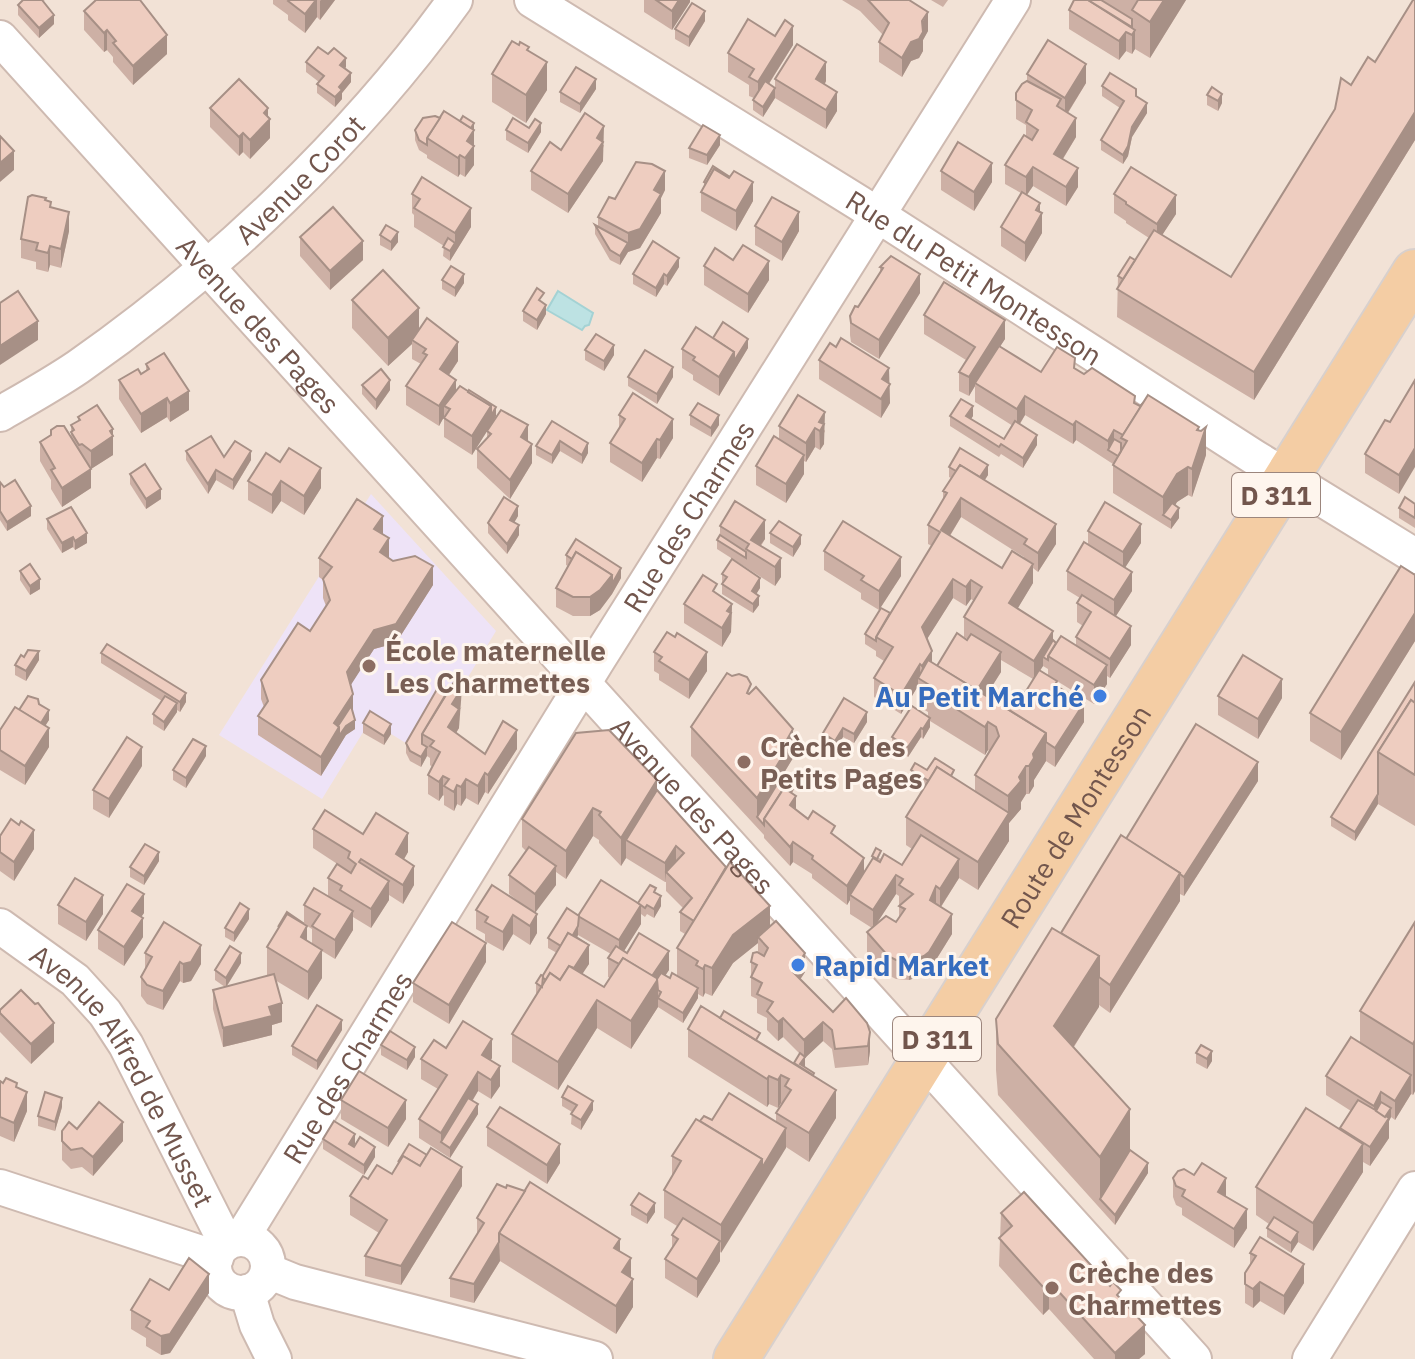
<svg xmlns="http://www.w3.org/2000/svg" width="1415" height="1359" font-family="'IBM Plex Sans',sans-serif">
<rect width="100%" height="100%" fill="#fbf1e7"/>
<rect fill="#f2e2d6" x="0" y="0" width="1415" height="1359"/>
<polygon fill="#eee3f7" points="371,494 496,631 422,753 370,721 322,799 219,735"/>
<polygon fill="#bde2e3" stroke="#a4d2d4" stroke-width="2" points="558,291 593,313 589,325 585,326 582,330 547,310"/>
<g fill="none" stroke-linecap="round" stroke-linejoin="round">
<defs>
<g id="minor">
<path id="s1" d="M532 0 859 203 1254 457 1415 556"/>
<path id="s2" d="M0 38 1194 1359"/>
<path id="s3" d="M0 414C26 399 53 384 78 367 217 270 356 138 455 0"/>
<path id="s4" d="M0 926 75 980 105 1013 126 1045 226 1243"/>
<polyline points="0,1187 216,1258"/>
<path id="s5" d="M241 1239 597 661 1013 0"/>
<circle cx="241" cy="1266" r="27"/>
<polyline points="268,1271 295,1282 595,1359"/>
<polyline points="247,1292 257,1325 274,1359"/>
<polyline points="1310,1359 1415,1189"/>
</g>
<g id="major">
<path id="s6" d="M736 1359 1415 272"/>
</g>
</defs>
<use href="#minor" stroke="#cebab1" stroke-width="38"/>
<use href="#major" stroke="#d8d0cd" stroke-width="48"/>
<use href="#minor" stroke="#fff" stroke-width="34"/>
<use href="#major" stroke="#f4cda4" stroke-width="44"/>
</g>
<g fill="#cdb0a5" fill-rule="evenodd">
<polygon points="23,0 45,0 43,1 54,24 39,38 18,15 18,5"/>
<polygon points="273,0 335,0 320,20 317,17 305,33 288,20 288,15 273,4"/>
<polygon points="644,0 690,0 690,2 672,30 644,12"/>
<polygon points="842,0 909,0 928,31 923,40 923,51 919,58 911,61 902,77 879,62 879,42 883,35 860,11"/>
<polygon points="931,0 948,0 943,7"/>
<polygon points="1074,0 1186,0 1150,58 1135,49 1132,54 1126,51 1119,60 1069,29 1069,10"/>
<polygon points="1415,0 1415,140 1254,400 1117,317 1118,276 1135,260 1149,238 1126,223 1126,221 1114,213 1114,194 1176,214 1162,235 1231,277 1351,85 1375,62"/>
<polygon points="84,11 167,54 133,85 113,62 113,57 107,50 104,52 84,30"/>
<polygon points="705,21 689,47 675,39 675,29"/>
<polygon points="775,36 793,45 769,84 775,98 763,117 753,110 753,100 754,98 749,96 749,85 728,72 728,53"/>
<polygon points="529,51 547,90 526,123 492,102 492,74"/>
<polygon points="306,62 346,67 345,68 351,82 342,93 342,99 335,107 317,93 317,84 319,82 306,72"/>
<polygon points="1027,74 1086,83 1068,113 1076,137 1063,159 1078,187 1066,206 1033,186 1027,195 1040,212 1042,233 1025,262 1001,246 1001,227 1021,193 1005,184 1005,165 1026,136 1026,125 1016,119 1016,93 1027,82"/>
<polygon points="775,79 826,81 825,84 837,111 826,129 775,98"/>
<polygon points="1102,86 1136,96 1147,113 1132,137 1128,156 1123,164 1101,150 1101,140 1120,108 1102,96"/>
<polygon points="596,89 580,113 560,102 560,92"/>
<polygon points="1207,95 1222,103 1218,111 1207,105"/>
<polygon points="210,108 268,117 270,138 250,159 243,152 239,156 210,127"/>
<polygon points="440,118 474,123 474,165 465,177 460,174 458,177 427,158 427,155 419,150 415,140 415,130"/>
<polygon points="529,128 541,132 528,153 506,140 506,130"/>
<polygon points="604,145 603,148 603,161 568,213 531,190 531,171 561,150"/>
<polygon points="720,145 707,165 689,158 689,148"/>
<polygon points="941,171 992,182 974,211 941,190"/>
<polygon points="704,182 753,201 736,231 701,211 701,192 704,187"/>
<polygon points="665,190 661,198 661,213 640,248 628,252 620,265 610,260 595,234 595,225 598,226 598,217 615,199"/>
<polygon points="412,194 471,227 450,261 443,256 444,246 414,227 414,215 412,213"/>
<polygon points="46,200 69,231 61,268 50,265 48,272 36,269 36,262 21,258 21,239"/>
<polygon points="755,226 799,231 782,261 755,245"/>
<polygon points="380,235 398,242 391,251 380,245"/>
<polygon points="300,237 363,260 330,290 300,256"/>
<polygon points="704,266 769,280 748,313 704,285"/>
<polygon points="679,267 667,286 664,284 656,297 633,284 633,274"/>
<polygon points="880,267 920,293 879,359 851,342 850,335 850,316 858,307 880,272"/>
<polygon points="442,280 464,283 455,297 442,289"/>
<polygon points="352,300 419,329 458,361 449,375 456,391 496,416 472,455 444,437 444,417 439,426 406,405 406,386 421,364 412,359 412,344 388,366 352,328"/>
<polygon points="544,303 546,314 537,330 523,321 523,311"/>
<polygon points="924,315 1005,339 1000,346 1041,372 1075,369 1135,403 1199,430 1206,455 1192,497 1188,495 1177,502 1175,505 1179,518 1171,529 1113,493 1113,464 1076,440 1073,444 1025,415 1020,424 1037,445 1023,468 1001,454 999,457 950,426 950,416 973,416 971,419 1004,439 1013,426 975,402 975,386 969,396 959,391 959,372 966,360 924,334"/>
<polygon points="713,338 748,348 719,396 693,380 693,375 682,368 682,349"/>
<polygon points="585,350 614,355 604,371 585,360"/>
<polygon points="819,360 889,383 890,403 881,418 819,379"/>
<polygon points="146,364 189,410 170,422 167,417 141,433 119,399 119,380 141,374 146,370"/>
<polygon points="628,377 673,377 657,404 628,386"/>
<polygon points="1415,380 1399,494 1365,473 1365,454 1390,422"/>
<polygon points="362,385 390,390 376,410 362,394"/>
<polygon points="798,395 825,431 824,433 824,444 820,450 815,447 806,462 804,461 804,474 786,503 756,485 756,466 779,439 779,426"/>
<polygon points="619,415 673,438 660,459 657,458 642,482 610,462 610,443 619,429"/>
<polygon points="690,415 719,425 711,437 690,425"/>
<polygon points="78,417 113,429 113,455 91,469 91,488 62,507 51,489 51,480 40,461 40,442 71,436 71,425 78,421"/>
<polygon points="552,421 588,453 582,464 560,451 552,464 536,455 536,446"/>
<polygon points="487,431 532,463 510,499 477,468 477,449 487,438"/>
<polygon points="186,451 224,457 251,460 233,490 216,480 208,494 186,460"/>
<polygon points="280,462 321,488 304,515 281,501 272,514 248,500 248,481"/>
<path d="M949 467 988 475 984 480 1056 544 1038 572 1033 568V583L1017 609 1056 643 1076 645V637L1083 626 1077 622V603L1080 598 1067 590V571L1088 544V531L1141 543 1125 567 1132 591 1116 616 1131 645 1110 678 1107 676V684L1094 704 1057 681V687L1084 722 1055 767 1046 761 1034 780V786L1029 794H1026L1021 802V809L1009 823V841L978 890 959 878 941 907 952 934 929 971 924 975 909 980 896 979 888 975 867 952V932L872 928 850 914V900L847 905 812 878V874L793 862 790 866 764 838V835L691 756V727L751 692 793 758 784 773 794 789 792 794 796 809 835 837 864 872 872 860V856L902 865 912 849 906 845V817L924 788 911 780V770H927L954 778 975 791V775L989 751 988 750 985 755 930 721V727L923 739 921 737 908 757 892 747V737L928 716V712L918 706V686L901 714 874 697V678L884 661 876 656V651L865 644V634L890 613 932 546 928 544V525L943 499V491L951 478 949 477ZM961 517 1024 557V559L1002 568 950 536ZM953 598 966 606 971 599 974 601 964 617V637L968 639 937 666 932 662 927 639ZM1001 660 1033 679 1018 704 990 698 986 696 1001 672ZM1043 666 1048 669V675L1040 670ZM896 894 899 896V917L896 922 875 926Z"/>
<polygon points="130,474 161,499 146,509 130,484"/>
<polygon points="0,482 31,516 7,531 0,520"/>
<polygon points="1415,504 1415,528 1399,518 1399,508"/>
<polygon points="518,516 514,522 519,535 507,554 488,533 488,523"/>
<polygon points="47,519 87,543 75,550 73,547 62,553 47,529"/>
<polygon points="720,526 765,539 761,546 781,558 781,577 775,586 717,549 717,540 720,535"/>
<polygon points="770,533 801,544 793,557 770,543"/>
<polygon points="383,534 389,558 433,585 396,643 374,649 350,685 355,729 346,735 321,776 258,735 258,716 264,707 261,699 261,680 310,631 326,606 323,598 323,580 319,577 319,558"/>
<polygon points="824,551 901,576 879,610 861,599 861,593 824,570"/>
<polygon points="566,555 621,578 612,594 600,610 590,616 573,616 556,607 556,588 568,566 566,565"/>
<polygon points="20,571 40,589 30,595 20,580"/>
<polygon points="722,574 760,588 756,594 759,605 753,613 722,594"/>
<polygon points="1415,575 1415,641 1341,760 1310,741 1310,713"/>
<polygon points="717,594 732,604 731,632 722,647 684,623 684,604"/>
<polygon points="654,652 707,671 689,699 659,680 659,674 654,671"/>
<polygon points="101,653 186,702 180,712 177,710 177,712 164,731 153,724 153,714 162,701 101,663"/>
<polygon points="39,660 26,681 15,675 15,665"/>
<polygon points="1415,682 1415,826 1378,804 1355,841 1331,826 1331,817"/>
<polygon points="1218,696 1282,698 1258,739 1218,715"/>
<polygon points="39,704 49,720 45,725 49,747 25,785 0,770 0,730 19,710"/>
<polygon points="462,707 459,710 459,728 456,733 485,754 517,749 488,794 485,792 478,805 466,798 461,806 457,804 454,811 444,805 444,796 443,795 439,801 428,794 428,775 432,767 430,765 430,758 427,756 421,767 410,761 406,753 406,743"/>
<polygon points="867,722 854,743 843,737 835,750 823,743 823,733"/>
<polygon points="363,723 391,734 384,745 363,733"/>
<polygon points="206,756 186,788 173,780 173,770"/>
<polygon points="142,766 109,818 93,809 93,790"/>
<polygon points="1258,781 1184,896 1180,894 1180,901 1110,1013 1099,1005 1074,1047 1130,1150 1148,1173 1115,1225 998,1095 996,1070 996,1019 1061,933 1126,839"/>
<path d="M657 790 770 926 805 972 800 979 833 1012 867 1023 870 1051 868 1065 835 1068 832 1049 823 1041 805 1058V1067L814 1076 836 1118 809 1162 786 1147 720 1253V1261L697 1298 665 1278V1259L672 1249V1235L677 1226 664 1218V1190L672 1176V1156L700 1121 712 1120 776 1122V1113L782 1104 781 1103 778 1108 769 1104 767 1107 688 1057V1029L760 1042 794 1063 800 1054 783 1037 778 1041 767 1030V1018L757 1013V999L751 996V962L758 953V943L733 963 712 996 705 993 703 997 698 994V998L683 1023 658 1007 631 1049 597 1028 558 1090 512 1062V1034L538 994 536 993V983L543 976 557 953 548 948V938L579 916 638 903 656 893 661 906 654 918 647 914 645 917 641 914V924L624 951 669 970 665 975 670 978 677 976V948L685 934 680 931V912L683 908 666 891V882H665L626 858 621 866 599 843V840L593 836 566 879 556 872V885L535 912 537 933 530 945 513 934 503 951 485 941V934L476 929V910L522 904 509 894V875L526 851 522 847V819ZM578 935 611 954 608 958V977L610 978 604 987 582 973 589 964 577 938Z"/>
<polygon points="313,829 363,834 408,852 404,859 414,885 403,904 389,895 389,900 371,928 353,917 353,930 335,959 322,951 322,978 308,1000 275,980 282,1022 272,1025 272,1035 223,1047 213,1009 213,990 225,987 215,980 215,970 241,963 227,986 268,976 267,975 267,947 307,941 312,945 312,929 304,924 304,905 328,896 328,878 348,871 313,848"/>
<polygon points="0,836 34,849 14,881 0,871"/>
<polygon points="159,861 144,885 130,877 130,867"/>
<polygon points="58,905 103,914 86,941 58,924"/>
<polygon points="144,913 141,917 143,937 124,966 98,949 98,930"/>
<polygon points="249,919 234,942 225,937 225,928"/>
<polygon points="1415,922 1415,1091 1413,1095 1411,1094 1395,1120 1391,1117 1389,1121 1389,1138 1370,1166 1363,1162 1363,1172 1313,1251 1298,1242 1291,1253 1267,1237 1267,1228 1269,1224 1256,1215 1256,1187 1340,1129 1351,1111 1326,1095 1326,1076 1360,1043 1360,1011"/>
<polygon points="145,953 201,964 191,981 183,983 180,981 163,1010 147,1004 141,996 141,977 145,970"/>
<polygon points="486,962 449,1024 413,1002 413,983"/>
<polygon points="0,1010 54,1042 31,1064 0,1032"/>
<polygon points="342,1030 317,1070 292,1055 292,1046"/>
<polygon points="381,1045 415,1057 407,1070 381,1055"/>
<polygon points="446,1048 492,1058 490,1061 500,1086 491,1099 478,1091 473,1100 478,1114 450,1158 419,1138 419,1119 438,1089 421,1079 421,1059"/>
<polygon points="1196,1053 1212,1061 1207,1069 1196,1063"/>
<polygon points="0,1081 17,1088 27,1111 14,1142 0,1136"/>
<polygon points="562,1097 593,1110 581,1130 571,1124 572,1112 562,1106"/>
<polygon points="341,1100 406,1119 388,1147 341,1119"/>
<polygon points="62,1107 55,1131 38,1126 38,1116"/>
<polygon points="487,1127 560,1163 547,1184 487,1146"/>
<polygon points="77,1129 123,1141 93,1176 82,1167 71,1169 62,1160 62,1131"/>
<polygon points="323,1139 355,1144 375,1157 364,1175 323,1149"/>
<polygon points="398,1162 462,1186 401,1285 365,1276 365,1256 379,1233 350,1215 350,1196 367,1179 392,1174"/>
<polygon points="1173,1178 1226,1197 1247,1228 1234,1248 1182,1215 1182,1208 1176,1205 1173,1197"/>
<polygon points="631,1205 655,1212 647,1224 631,1215"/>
<polygon points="1001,1213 1110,1286 1121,1299 1145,1354 1139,1359 1094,1359 1049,1309 1043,1315 999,1266"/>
<polygon points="477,1218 620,1251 631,1278 633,1307 616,1334 500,1261 474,1303 450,1297 450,1278 477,1236"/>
<polygon points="1250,1253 1304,1283 1284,1315 1260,1301 1253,1308 1245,1303 1245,1273 1250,1266"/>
<polygon points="169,1290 209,1293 170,1353 161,1355 146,1346 146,1338 131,1329 131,1310"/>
</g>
<g fill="#a79086">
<polygon points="316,0 317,0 317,17 305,33 305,14"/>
<polygon points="321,0 335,0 320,20 320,1"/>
<polygon points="679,0 690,0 690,2 672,30 672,11"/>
<polygon points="1164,0 1186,0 1150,58 1150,22"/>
<polygon points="705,11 705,21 689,47 689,37"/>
<polygon points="928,12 928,31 923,40 923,51 919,58 911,61 902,77 902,58"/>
<polygon points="54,15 54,24 39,38 39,28"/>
<polygon points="793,26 793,45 758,101 758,82"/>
<polygon points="107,30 107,50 104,52 104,33"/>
<polygon points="1135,30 1135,49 1132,54 1132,35"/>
<polygon points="1126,32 1126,51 1119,60 1119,41"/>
<polygon points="167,35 167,54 133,85 133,66"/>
<polygon points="346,58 346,67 340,74 340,65"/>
<polygon points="547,62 547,90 526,123 526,95"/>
<polygon points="826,62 826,81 816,98 816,79"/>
<polygon points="1086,64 1086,83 1065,117 1065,98"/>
<polygon points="351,73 351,82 342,93 342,99 335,107 335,97 339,87"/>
<polygon points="596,79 596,89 580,113 580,104"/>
<polygon points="775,88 775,98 763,117 763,107"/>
<polygon points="837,92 837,111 826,129 826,110"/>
<polygon points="1222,94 1222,103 1218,111 1218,101"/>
<polygon points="1147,103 1147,113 1132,137 1128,156 1123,164 1123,155 1132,127"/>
<polygon points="268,108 268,121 270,119 270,138 250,159 250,140 264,113"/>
<polygon points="1415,112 1415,140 1254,400 1254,372"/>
<polygon points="1076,118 1076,137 1054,173 1054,154"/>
<polygon points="474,123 474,165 465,177 466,135"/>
<polygon points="541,123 541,132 528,153 528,143"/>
<polygon points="604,126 603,161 568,213 568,194"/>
<polygon points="243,133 243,152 239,156 239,137"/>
<polygon points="720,135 720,145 707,165 707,155"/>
<polygon points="14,151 14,170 0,182 0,163"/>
<polygon points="460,155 460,174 458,177 458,158"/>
<polygon points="992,163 992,182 974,211 974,192"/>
<polygon points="1033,167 1033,186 1026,196 1026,177"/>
<polygon points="1078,168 1078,187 1066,206 1066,187"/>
<polygon points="665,171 665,190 661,198 661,213 640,248 628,252 628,233"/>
<polygon points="753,182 753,201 736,231 736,211"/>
<polygon points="1176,195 1176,214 1157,243 1157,224"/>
<polygon points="1040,203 1040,217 1042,213 1042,233 1025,262 1025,243"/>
<polygon points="471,208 471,227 450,261 450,251 455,243 455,233"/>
<polygon points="69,212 69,231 61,268 61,249"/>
<polygon points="799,212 799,231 782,261 782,242"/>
<polygon points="398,232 398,242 391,251 391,242"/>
<polygon points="363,241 363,260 330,290 330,271"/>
<polygon points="628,243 628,252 620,265 620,256"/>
<polygon points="50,246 50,265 48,272 48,253"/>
<polygon points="679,258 679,267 667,286 667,276"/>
<polygon points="769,261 769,280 748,313 748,294"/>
<polygon points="464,274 464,283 455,297 455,288"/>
<polygon points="664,274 664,284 656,297 656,288"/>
<polygon points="920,274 920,293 879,359 879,340"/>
<polygon points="546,305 546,314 537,330 537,320"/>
<polygon points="419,308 419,336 412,340 412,344 388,366 388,338"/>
<polygon points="1005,320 1005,339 976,384 975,383 975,386 969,396 969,377"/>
<polygon points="38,321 38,340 0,365 0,346"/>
<polygon points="748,339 748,348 719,396 719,377 734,352"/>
<polygon points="458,342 458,361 440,388 440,369"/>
<polygon points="614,345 614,355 604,371 604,361"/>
<polygon points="673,367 673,377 657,404 657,394"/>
<polygon points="889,368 890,403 881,418 882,379"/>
<polygon points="390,380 390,390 376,410 376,400"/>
<polygon points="456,380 456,399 444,406 444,417 439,426 439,406"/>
<polygon points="189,391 189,410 170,422 170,403"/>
<polygon points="1025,396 1025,415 1017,428 1017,409"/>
<polygon points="167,398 167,417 141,433 141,414"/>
<polygon points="491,406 491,425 472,455 472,436"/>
<polygon points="973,406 973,416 966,426 966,416"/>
<polygon points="496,407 496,416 491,425 491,416"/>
<polygon points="825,412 824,444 820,450 819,422"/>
<polygon points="719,415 719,425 711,437 711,428"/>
<polygon points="673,419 673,438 660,459 660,440"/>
<polygon points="1076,421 1076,440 1073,444 1073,425"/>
<polygon points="528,425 528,445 521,437"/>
<polygon points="1199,427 1199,448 1206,427 1206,455 1192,497 1192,469 1197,430"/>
<polygon points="815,428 815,447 806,462 806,443"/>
<polygon points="113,429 113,455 91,469 91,488 62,507 62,488 91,469 91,451"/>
<polygon points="1114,430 1114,449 1108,450 1108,441"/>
<polygon points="1037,435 1037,445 1023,468 1023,458"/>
<polygon points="657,439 657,458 642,482 642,463"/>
<polygon points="560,441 560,451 552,464 552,455"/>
<polygon points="588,443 588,453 582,464 582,455"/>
<polygon points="532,444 532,463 510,499 510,480"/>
<polygon points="1415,448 1415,467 1399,494 1399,475"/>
<polygon points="251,451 251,460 233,490 233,480"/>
<polygon points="804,455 804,474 786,503 786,484"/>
<polygon points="988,465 988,475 976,494 976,484"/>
<polygon points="1188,467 1188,495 1177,502 1168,518 1163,515 1163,497 1177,474"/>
<polygon points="321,468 321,488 304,515 304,496"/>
<polygon points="216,470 216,480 208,494 208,484"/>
<polygon points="281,481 281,501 272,514 272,495"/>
<polygon points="161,489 161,499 146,509 146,499"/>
<polygon points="961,498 961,517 941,550 941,530"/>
<polygon points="31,506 31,516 7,531 7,522"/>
<polygon points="518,506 518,516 510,530 510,520"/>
<polygon points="1179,508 1179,518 1171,529 1171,520"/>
<polygon points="383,516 383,535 374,529"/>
<polygon points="765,520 765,539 754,554 751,540"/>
<polygon points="1056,524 1056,544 1038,572 1038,553"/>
<polygon points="1141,524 1141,543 1123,571 1123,552"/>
<polygon points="519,525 519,535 507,554 507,544"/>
<polygon points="87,533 87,543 75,550 75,541"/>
<polygon points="801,535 801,544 793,557 793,547"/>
<polygon points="73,537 73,547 62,553 62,543"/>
<polygon points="389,538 389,557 380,572 380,552"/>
<polygon points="901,557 901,576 879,610 879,591"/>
<polygon points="781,558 781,577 775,586 775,567"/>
<polygon points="1033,564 1033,583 1009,623 1009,603"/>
<polygon points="433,566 433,585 396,643 374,649 347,691 347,672 374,630"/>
<polygon points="621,568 621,578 612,594 600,610 590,616 590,597 612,575"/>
<polygon points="1132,572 1132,591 1114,619 1114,600"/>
<polygon points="760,578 760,588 752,601 752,591"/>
<polygon points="40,579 40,589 30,595 30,586"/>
<polygon points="953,579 953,598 922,647 922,627"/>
<polygon points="971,580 971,599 966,606 966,587"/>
<polygon points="759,596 759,605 753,613 753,604"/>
<polygon points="732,604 731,632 722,647 722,628 727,611"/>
<polygon points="1415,613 1415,641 1341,760 1341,732"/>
<polygon points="1131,626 1131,645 1110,678 1110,659"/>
<polygon points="1053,631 1053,650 1043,657 1043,666 1034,680 1034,661"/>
<polygon points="39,651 39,660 26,681 26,671"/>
<polygon points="932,651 932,670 922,680 922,666"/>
<polygon points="707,652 707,671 689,699 689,680"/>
<polygon points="1001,652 1001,672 973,716 973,697"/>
<polygon points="920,664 920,679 918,678 918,686 901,714 901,695"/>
<polygon points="1107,665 1107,684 1094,704 1094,685"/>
<polygon points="1282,679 1282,698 1258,739 1258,719"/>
<polygon points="462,688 459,728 448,746 448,727 452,704"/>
<polygon points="186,693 186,702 180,712 180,702"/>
<polygon points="353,694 353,713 346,726 355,720 355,729 346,735 321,776 321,757 334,723"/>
<polygon points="177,703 177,712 164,731 164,722"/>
<polygon points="1084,703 1084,722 1055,767 1055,748"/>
<polygon points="49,710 49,720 37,739 37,730"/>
<polygon points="867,712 867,722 854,743 854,734"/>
<polygon points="930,718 930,727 923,739 923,729"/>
<polygon points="988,722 988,750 985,755 985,727"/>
<polygon points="391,724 391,734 384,745 384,736"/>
<polygon points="49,728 49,747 25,785 25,766"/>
<polygon points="843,728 843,737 835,750 835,741"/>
<polygon points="921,728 921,737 908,757 908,747"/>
<polygon points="793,729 793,758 757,817 757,827 757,798 780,752"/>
<polygon points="517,730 517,749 488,794 488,775"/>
<polygon points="1046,733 1046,761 1034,780 1034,786 1029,794 1029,766 1033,754"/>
<polygon points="206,746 206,756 186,788 186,778"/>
<polygon points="142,747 142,766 109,818 109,799"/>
<polygon points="427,747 427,756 421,767 421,757"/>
<polygon points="1258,762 1258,781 1184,896 1184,877"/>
<polygon points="1026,766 1026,794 1021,802 1021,809 1009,823 1009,841 978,890 978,862 1008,814 1008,796"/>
<polygon points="485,773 485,792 478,805 478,786"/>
<polygon points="443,776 443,795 439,801 439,782"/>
<polygon points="466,779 466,798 461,806 461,787"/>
<polygon points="657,780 657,809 626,840 626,858 621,866 621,838"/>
<polygon points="794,780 794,789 771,826 768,823"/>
<polygon points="457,785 457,804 454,811 454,792"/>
<polygon points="1378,794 1378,804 1355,841 1355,832"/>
<polygon points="796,796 796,815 790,805"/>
<polygon points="593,808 593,836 566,879 566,851"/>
<polygon points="34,830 34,849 14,881 14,862"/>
<polygon points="408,833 408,852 396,873 396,854"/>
<polygon points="793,842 793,862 790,866 790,847"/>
<polygon points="676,846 676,865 666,872 665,882 665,863"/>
<polygon points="159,852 159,861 144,885 144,876"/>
<polygon points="864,858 864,877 850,895 850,900 847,905 847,886"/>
<polygon points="959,859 959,878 940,908 940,889"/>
<polygon points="414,866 414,885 403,904 403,885"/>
<polygon points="556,866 556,885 535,913 535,894"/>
<polygon points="1180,873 1180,901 1110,1013 1110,985"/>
<polygon points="896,875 896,894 873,929 873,910"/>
<polygon points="389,881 389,900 371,928 371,909"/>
<polygon points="936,886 936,906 930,900"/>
<polygon points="144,894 144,913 132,930 132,911"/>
<polygon points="103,895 103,914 86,941 86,922"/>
<polygon points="661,896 661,906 654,918 654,909"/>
<polygon points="641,905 641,924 619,959 619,940"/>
<polygon points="770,906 770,934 758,937 758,943 733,963 712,996 712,968 733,935"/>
<polygon points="249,909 249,919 234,942 234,933"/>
<polygon points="353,911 353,930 335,959 335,940"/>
<polygon points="537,914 537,933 530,945 530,926"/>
<polygon points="952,914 952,934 929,971 924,975 909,980 909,961"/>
<polygon points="513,915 513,934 503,951 503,932"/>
<polygon points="143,918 143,937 124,966 124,947"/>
<polygon points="307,926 307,954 301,937"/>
<polygon points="578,926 578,935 573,945 573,935"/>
<polygon points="486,943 486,962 449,1024 449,1005"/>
<polygon points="201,945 201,964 191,981 183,983 183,964"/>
<polygon points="589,945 589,964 560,1008 560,989"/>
<polygon points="322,950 322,978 308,1000 308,972"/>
<polygon points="669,951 669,970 658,987 658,1007 631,1049 631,1021 652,977"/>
<polygon points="241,953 241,963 226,987 226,978"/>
<polygon points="805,953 805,972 793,991 793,972"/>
<polygon points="1099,956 1099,1007 1054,1077 1054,1026"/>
<polygon points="180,962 180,981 163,1010 163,991"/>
<polygon points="705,965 705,993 703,997 703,969"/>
<polygon points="698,988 698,998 683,1023 683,1013"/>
<polygon points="597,1000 597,1028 558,1090 558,1062"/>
<polygon points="282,1003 282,1022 272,1025 272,1035 223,1047 223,1028 269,1007"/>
<polygon points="783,1018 783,1037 778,1041 778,1022"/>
<polygon points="342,1020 342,1030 317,1070 317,1061"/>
<polygon points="823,1022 823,1041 805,1058 805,1067 800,1064 804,1058 804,1040"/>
<polygon points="54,1023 54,1042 31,1064 31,1044"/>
<polygon points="870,1032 870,1051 868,1065 868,1046"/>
<polygon points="492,1039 492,1058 482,1075 482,1055"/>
<polygon points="1415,1040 1415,1091 1413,1095 1413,1044"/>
<polygon points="415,1047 415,1057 407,1070 407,1060"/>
<polygon points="1212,1051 1212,1061 1207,1069 1207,1059"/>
<polygon points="500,1066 500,1086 491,1099 491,1080"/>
<polygon points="478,1072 478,1091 445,1145 441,1142 441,1133"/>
<polygon points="781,1075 781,1103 778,1108 778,1080"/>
<polygon points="1411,1075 1411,1094 1395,1120 1395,1101"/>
<polygon points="769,1076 769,1104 767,1107 767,1079"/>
<polygon points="836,1090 836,1118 809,1162 809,1133"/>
<polygon points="27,1092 27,1111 14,1142 14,1123"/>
<polygon points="1381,1092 1381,1111 1374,1115 1374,1106"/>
<polygon points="62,1098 62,1107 55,1131 55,1122"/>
<polygon points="406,1100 406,1119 388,1147 388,1128"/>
<polygon points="593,1101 593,1110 581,1130 581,1120"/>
<polygon points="478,1104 478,1114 450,1158 450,1148"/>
<polygon points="1391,1108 1391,1117 1389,1121 1389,1138 1370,1166 1370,1147 1383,1121"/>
<polygon points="1130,1109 1130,1160 1100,1199 1100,1157"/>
<polygon points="123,1122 123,1141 93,1176 93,1157"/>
<polygon points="786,1128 786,1148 721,1253 721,1225 762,1159"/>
<polygon points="355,1134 355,1144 349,1153 349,1144"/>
<polygon points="560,1144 560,1163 547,1184 547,1165"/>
<polygon points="1363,1144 1363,1172 1313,1251 1313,1223"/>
<polygon points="375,1147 375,1157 364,1175 364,1165"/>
<polygon points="1148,1163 1148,1173 1115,1225 1115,1215"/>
<polygon points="462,1167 462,1186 401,1285 401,1266"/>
<polygon points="1226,1178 1226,1198 1218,1192"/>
<polygon points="655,1203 655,1212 647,1224 647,1215"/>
<polygon points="1247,1209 1247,1228 1234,1248 1234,1229"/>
<polygon points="1298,1232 1298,1242 1291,1253 1291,1243"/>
<polygon points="620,1239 620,1267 614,1248"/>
<polygon points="720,1241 720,1261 697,1298 697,1279"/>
<polygon points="499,1242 500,1261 474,1303 474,1284"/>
<polygon points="631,1258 631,1283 633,1279 633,1307 616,1334 616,1306 622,1272"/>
<polygon points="1304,1264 1304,1283 1284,1315 1284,1296"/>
<polygon points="209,1274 209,1293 170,1353 161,1355 161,1336"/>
<polygon points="1049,1281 1049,1309 1043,1315 1043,1287"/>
<polygon points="1260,1282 1260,1301 1253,1308 1253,1289"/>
<polygon points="1145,1325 1145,1354 1139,1359 1115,1359 1115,1353"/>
</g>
<g fill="#eecdc0" stroke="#a79086" stroke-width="2">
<polygon points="23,0 42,0 54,15 39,28 18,5"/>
<polygon points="96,0 140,0 167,35 133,66 113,43 116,41 107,30 104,33 84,11"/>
<polygon points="289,0 316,0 305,14 288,1"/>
<polygon points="656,0 679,0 672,11"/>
<polygon points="868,0 909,0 928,12 922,21 923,32 919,39 911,42 902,58 879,42 889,23"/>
<polygon points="1074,0 1088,0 1135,30 1132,35 1126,32 1119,41 1069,10"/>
<polygon points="1088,0 1101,0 1132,19 1132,27"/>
<polygon points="1138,0 1164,0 1150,22 1132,10"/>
<polygon points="1413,0 1415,0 1415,112 1254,372 1117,289 1154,230 1231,277 1335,109 1341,78 1351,85 1368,57 1375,62"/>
<polygon points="692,3 705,11 689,37 675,29"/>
<polygon points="748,19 775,36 785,20 793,26 758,82 749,77 754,69 728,53"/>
<polygon points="1048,40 1086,64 1065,98 1027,74"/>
<polygon points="512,41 519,45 520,42 529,47 527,50 547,62 526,95 492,74"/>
<polygon points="797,44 826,62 816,79 837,92 826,110 775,79"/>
<polygon points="318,47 328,54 334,48 346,58 340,65 351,73 339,87 342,90 335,97 317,84 324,76 306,62"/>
<polygon points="576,67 596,79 580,104 560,92"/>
<polygon points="1110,73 1136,89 1136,96 1147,103 1132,127 1128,146 1123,155 1101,140 1124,101 1102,86"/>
<polygon points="239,79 268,108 264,113 270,119 250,140 243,133 239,137 210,108"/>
<polygon points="765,81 775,88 763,107 753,100"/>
<polygon points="1027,81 1061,99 1057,106 1076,118 1054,154 1078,168 1066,187 1033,167 1026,177 1005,165 1024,135 1032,140 1038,130 1026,122 1032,110 1016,100 1016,93 1022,84"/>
<polygon points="1212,87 1222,94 1218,101 1207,95"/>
<polygon points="444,111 474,130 467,141 474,146 465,158 460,155 458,158 427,138"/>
<polygon points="585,113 604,126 597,138 603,142 568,194 531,171 550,142 561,150"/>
<polygon points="435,116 440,118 427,138 427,145 419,140 415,130 423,118"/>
<polygon points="463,116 474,123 471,128 460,121"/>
<polygon points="513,118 529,128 535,119 541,123 528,143 506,130"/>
<polygon points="703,125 720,135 707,155 689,148"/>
<polygon points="0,136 14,151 0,163"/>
<polygon points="958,142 992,163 974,192 941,171"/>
<polygon points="636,162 652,164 665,171 654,190 661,194 640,229 628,233 598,217 609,197 615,199"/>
<polygon points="713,166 730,177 714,169 706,183 704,182"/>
<polygon points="1131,167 1176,195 1157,224 1126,204 1126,202 1114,194"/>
<polygon points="714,169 729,178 734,171 753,182 736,211 701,192"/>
<polygon points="422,177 471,208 455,233 414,208 420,199 412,194"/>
<polygon points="1022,192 1040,203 1036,210 1042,213 1025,243 1001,227"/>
<polygon points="32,195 46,198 45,200 51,202 50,207 69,212 61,249 50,246 48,253 36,250 38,243 21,239 28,197"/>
<polygon points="772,197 799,212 782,242 755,226"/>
<polygon points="333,207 363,241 330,271 300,237"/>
<polygon points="386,225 398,232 391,242 380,235"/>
<polygon points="595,225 628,243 620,256 610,250"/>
<polygon points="448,238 455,243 450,251 443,247"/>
<polygon points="653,241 679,258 667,276 664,274 656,288 633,274"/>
<polygon points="743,245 769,261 748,294 704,266 715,248 733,260"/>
<polygon points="891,256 920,274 879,340 851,323 850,316 855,306 858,307 883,268 880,267"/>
<polygon points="1130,257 1135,260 1123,279 1118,276"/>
<polygon points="451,266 464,274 455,288 442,280"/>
<polygon points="383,270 419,308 388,338 352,300"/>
<polygon points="944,282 1005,320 969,377 959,372 975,347 924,315"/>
<polygon points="537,288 544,293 539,300 546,305 537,320 523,311"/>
<polygon points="18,291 38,321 0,346 0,303"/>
<polygon points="427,318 458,342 440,369 456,380 439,406 406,386 427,355 423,353 426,349 412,340"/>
<polygon points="723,322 748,339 734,361 734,352 713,338"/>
<polygon points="696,327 734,352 719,377 693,360 695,357 682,349"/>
<polygon points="596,334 614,345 604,361 585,350"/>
<polygon points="841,338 889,368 882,379 890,384 881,399 819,360 830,343 836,347"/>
<polygon points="999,346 1041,372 1057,347 1075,358 1074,368 1084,374 1092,368 1135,396 1134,403 1140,406 1144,402 1123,435 1114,430 1108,441 1076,421 1073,425 1025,396 1017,409 975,383"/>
<polygon points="645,350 673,367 657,394 628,377"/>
<polygon points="164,353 189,391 170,403 167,398 141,414 119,380 138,369 141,374 149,369 146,364"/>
<polygon points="381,369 390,380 376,400 362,385"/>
<polygon points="1415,380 1415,448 1399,475 1365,454 1385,420 1390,422"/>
<polygon points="460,386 491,406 472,436 444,418 450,409 444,406"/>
<polygon points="469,390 496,407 491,416 491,406 468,392"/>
<polygon points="633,393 673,419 660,440 657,439 642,463 610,443 625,419 619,415"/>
<polygon points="798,395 825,412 819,422 824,424 820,431 815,428 806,443 779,426"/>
<polygon points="1148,395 1199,427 1197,430 1201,431 1206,427 1192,469 1188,467 1177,474 1163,497 1113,465 1127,441 1121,438"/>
<polygon points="961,399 973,406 966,416 1004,439 1015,421 1037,435 1023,458 1001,444 999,447 950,416"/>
<polygon points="698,403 719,415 711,428 690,415"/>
<polygon points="97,405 113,429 110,431 113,436 91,451 82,444 79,445 71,432 74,430 71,425 80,420 78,417"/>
<polygon points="501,410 528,425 521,437 532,444 510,480 477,449 491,434 487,431"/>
<polygon points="552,421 588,443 582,455 560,441 552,455 536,446"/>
<polygon points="57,426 64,426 91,469 62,488 51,470 55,468 40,442 51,435 51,430"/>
<polygon points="211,436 224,457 235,441 251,451 233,480 216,470 208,484 186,451"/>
<polygon points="774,436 804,455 786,484 756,466"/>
<polygon points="1114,439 1121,443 1121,451 1118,456 1108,450"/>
<polygon points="289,448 321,468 304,496 281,481 272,495 248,481 266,453 280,462"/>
<polygon points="960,448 988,465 980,477 960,465 956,471 949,467"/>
<polygon points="145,464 161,489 146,499 130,474"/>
<polygon points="960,465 1056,524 1038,553 1024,544 1027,539 961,498 941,530 1002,568 1012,551 1033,564 1009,603 1053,631 1034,661 964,617 982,587 971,580 966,587 953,579 922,627 932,651 922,666 920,664 901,695 874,678 893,647 876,637 940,532 928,525 947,493 943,491"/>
<polygon points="15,480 31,506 7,522 0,511 0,482 4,487"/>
<polygon points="504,497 518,506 510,520 519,525 507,544 488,523"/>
<polygon points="1405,497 1415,504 1415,518 1399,508"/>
<polygon points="357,499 383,516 374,529 389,538 380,552 393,561 415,556 433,566 396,624 374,630 347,672 353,694 334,723 339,727 321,757 258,716 268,701 261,680 298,623 310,631 330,600 323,579 332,567 319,558"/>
<polygon points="735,501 765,520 751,540 781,558 775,567 746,549 749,544 720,526"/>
<polygon points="1105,502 1141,524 1123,552 1088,531"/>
<polygon points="1172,503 1179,508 1171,520 1163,515"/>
<polygon points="71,507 87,533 75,541 73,537 62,543 47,519"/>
<polygon points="779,521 801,535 793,547 770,533"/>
<polygon points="843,521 901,557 879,591 861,580 864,576 824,551"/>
<polygon points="720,535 746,552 746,558 717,540"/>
<polygon points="576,539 621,568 612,584 612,575 576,552 572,559 566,555"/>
<polygon points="1084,542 1132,572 1114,600 1067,571"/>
<polygon points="576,552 612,575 600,590 590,597 573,597 556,588"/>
<polygon points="732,559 760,578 752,591 759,596 753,604 722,584 727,577 722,574"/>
<polygon points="30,564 40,579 30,586 20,571"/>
<polygon points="1401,566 1415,575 1415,613 1341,732 1310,713"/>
<polygon points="703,575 717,584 713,591 732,604 727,611 731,613 722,628 684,604"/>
<polygon points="1082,595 1131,626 1110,659 1076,637 1091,612 1077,603"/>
<polygon points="881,608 890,613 876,637 876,641 865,634"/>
<polygon points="667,632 675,637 677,633 707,652 689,680 659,661 662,657 654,652"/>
<polygon points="957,633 967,640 971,634 1001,652 977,690 937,666"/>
<polygon points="1061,636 1107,665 1094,685 1048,656"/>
<polygon points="1053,640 1056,643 1048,656 1048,660 1043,657"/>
<polygon points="107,644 186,693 180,702 101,653"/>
<polygon points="28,650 39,651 26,671 15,665 21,655 24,657"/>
<polygon points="1243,655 1282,679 1258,719 1218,696"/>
<polygon points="928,660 1046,733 1033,754 1034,758 1029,766 1026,766 1019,777 1021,781 1008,796 975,775 999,736 996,727 988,722 985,727 928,691 931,686 918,678"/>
<polygon points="1039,670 1057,681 1055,685 1084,703 1055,748 1046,742 1046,733 990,698 995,691 1018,704"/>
<polygon points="727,673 732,676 739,674 747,677 751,684 747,693 749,694 756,687 793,729 780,752 784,754 757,798 691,727"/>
<polygon points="454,682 462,688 452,704 459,709 448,727 485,754 503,721 517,730 488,775 485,773 478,786 466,779 461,787 457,785 454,792 444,786 449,779 443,776 439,782 428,775 440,752 430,746 434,741 422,734"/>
<polygon points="1415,682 1415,703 1411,700 1378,752 1378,794 1355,832 1331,817"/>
<polygon points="440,684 449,689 422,734 422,744 427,747 421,757 410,751 406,743"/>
<polygon points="28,696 38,699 39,704 49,710 41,723 19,710"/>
<polygon points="165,696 177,703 164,722 153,714"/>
<polygon points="844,698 867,712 854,734 843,728 835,741 823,733"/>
<polygon points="1411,700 1415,703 1415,775 1378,752"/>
<polygon points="351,706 355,720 346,726 339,736 339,727 338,726"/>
<polygon points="912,706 930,718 923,729 921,728 908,747 892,737"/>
<polygon points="15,707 49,728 25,766 0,750 0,730"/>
<polygon points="370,711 391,724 384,736 363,723"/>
<polygon points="1196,724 1258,762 1184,877 1180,874 1180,873 1126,839"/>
<polygon points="609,730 657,780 621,838 599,815 601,812 593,808 566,851 522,819 576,733"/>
<polygon points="127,737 142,747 109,799 93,790"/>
<polygon points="193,739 206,746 186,778 173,770"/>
<polygon points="935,758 954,770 951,776 937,767 929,781 911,770 915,763 927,770"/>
<polygon points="937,767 1009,813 978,862 906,817"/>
<polygon points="784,773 794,780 788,791 784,788 764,819 764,825 757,817"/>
<polygon points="784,788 796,796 790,805 808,819 813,811 835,826 831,833 864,858 847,886 812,859 813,856 793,842 790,847 764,819"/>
<polygon points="657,790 726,867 694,921 680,912 692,898 666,872 684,853 676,846 665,863 626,840"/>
<polygon points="325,810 363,834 376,813 408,833 396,854 414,866 403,885 361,859 359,862 389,881 371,909 340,890 342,886 328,878 337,864 351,873 356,864 348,858 350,852 313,829"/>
<polygon points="11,819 19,825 21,821 34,830 14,862 0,852 0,836"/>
<polygon points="921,835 959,859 940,889 936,886 930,900 952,914 929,952 924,956 909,961 896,960 888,956 867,932 886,916 896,922 905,909 899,906 913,894 899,885 903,879 896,875 873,910 850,895 873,858 880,862 884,854 902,865"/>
<polygon points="1121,835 1180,873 1110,985 1099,977 1099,956 1061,933"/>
<polygon points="145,844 159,852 144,876 130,867"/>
<polygon points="529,847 556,866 535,894 509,875"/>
<polygon points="876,848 881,851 877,859 872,856"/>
<polygon points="730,862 770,906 733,935 712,968 705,965 703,969 696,965 698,961 677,948"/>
<polygon points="75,878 103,895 86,922 58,905"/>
<polygon points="601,880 641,905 619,940 578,916"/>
<polygon points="127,884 144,894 132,911 143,918 124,947 98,930"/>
<polygon points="492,885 537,914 530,926 513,915 503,932 485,922 488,917 476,910"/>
<polygon points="650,885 656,888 654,892 661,896 654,909 647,905 645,908 638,903"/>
<polygon points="314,888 353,911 335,940 312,926 320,914 304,905"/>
<polygon points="240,903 249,909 234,933 225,928"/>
<polygon points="567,908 579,916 578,926 573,935 587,944 568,933 561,946 548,938"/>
<polygon points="287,912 303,923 303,924 287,914 278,927"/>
<polygon points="287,914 307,926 301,937 322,950 308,972 267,947"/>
<polygon points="776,921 805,953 793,972 833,1012 846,998 867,1023 870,1032 868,1046 835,1049 832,1030 823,1022 804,1040 783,1018 778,1022 767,1011 773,1002 757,994 762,983 751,977 757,965 751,962 753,953 757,952 764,956 768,948 758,937"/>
<polygon points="164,922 201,945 191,962 183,964 180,962 163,991 147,985 141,977 152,957 145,953"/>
<polygon points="452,922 486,943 449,1005 413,983"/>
<polygon points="1415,922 1415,1040 1413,1044 1360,1011"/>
<polygon points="1052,928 1099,956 1054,1026 1130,1109 1100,1157 998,1044 996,1019"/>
<polygon points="568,933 589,945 574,968 569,966 560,980 550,973 546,980 542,977"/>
<polygon points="639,933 669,951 652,976 623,958 619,964 608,958 616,946 627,953"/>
<polygon points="230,946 241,953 226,978 215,970"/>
<polygon points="623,958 658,979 631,1021 597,1000 558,1062 512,1034 550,973 560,980 569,966 604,987"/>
<polygon points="661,973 670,978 672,973 698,988 683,1013 658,998 661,992 658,990 657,979"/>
<polygon points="274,974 282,1003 269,1007 272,1016 223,1028 213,990"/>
<polygon points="541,975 543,976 542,987 536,983"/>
<polygon points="21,990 35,1004 38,1003 54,1023 31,1044 0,1013 0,1010"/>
<polygon points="317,1005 342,1020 317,1061 292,1046"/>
<polygon points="701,1006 836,1090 809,1133 776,1113 791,1090 785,1086 789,1079 781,1075 778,1080 769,1076 767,1079 688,1029"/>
<polygon points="724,1011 760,1033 756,1040 720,1018"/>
<polygon points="463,1021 492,1039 482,1055 500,1066 491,1080 478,1072 441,1133 419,1119 447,1075 421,1059 434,1040 446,1048"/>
<polygon points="390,1031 415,1047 407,1060 381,1045"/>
<polygon points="1351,1037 1411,1075 1395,1101 1381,1092 1374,1106 1326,1076"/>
<polygon points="1201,1045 1212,1051 1207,1059 1196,1053"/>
<polygon points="800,1053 805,1057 800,1064 814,1073 813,1075 794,1063"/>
<polygon points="359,1071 406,1100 388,1128 341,1100"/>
<polygon points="6,1078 17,1083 16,1087 27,1092 14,1123 0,1117 0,1081 3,1083"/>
<polygon points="568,1086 593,1101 581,1120 571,1114 577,1105 562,1097"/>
<polygon points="45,1092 62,1098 55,1122 38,1116"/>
<polygon points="729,1093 786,1128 762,1168 762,1159 700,1121 704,1116 712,1120"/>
<polygon points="468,1098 478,1104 450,1148 441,1142"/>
<polygon points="1358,1100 1389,1118 1370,1147 1340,1128"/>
<polygon points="99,1102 123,1122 93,1157 82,1148 71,1150 62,1141 62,1131 69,1122 77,1129"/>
<polygon points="1381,1102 1391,1108 1385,1117 1376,1111"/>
<polygon points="500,1107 560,1144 547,1165 487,1127"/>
<polygon points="1306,1108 1363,1144 1313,1223 1256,1187"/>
<polygon points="696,1119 762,1159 721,1225 664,1190 681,1161 672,1156"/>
<polygon points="334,1121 355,1134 349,1144 354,1147 360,1137 375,1147 364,1165 323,1139"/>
<polygon points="409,1144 427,1155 420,1166 403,1156 398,1162"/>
<polygon points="431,1148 462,1167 401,1266 365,1256 387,1220 350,1196 363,1176 368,1179 377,1165 392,1174 403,1156 420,1166"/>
<polygon points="1130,1150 1148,1163 1115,1215 1100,1199"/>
<polygon points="1202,1163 1226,1178 1218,1192 1247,1209 1234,1229 1182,1196 1185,1190 1176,1186 1173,1178 1178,1171 1184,1169 1194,1175"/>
<polygon points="530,1182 620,1239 614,1248 631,1258 622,1272 633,1279 616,1306 499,1233"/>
<polygon points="497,1184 506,1188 507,1185 525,1191 499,1233 499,1242 474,1284 450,1278 484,1223 477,1218"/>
<polygon points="1024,1192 1110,1286 1113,1282 1121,1290 1117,1295 1145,1325 1115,1353 1049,1281 1043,1287 999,1238 1012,1226 1001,1213"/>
<polygon points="639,1193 655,1203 647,1215 631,1205"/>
<polygon points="1274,1217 1298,1232 1291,1243 1267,1228"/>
<polygon points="683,1218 720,1241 697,1279 665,1259 678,1239 672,1235"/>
<polygon points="1260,1237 1304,1264 1284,1296 1260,1282 1253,1289 1245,1284 1245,1273 1256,1256 1250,1253"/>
<polygon points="189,1258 209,1274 170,1334 161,1336 146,1327 150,1321 131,1310 150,1279 169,1290"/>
</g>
<g fill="#8d6e63" stroke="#fef5ed" stroke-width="3">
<circle cx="369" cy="666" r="8"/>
<circle cx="744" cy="762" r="8"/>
<circle cx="1052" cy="1288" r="8"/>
</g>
<g fill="#3f7fe0" stroke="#fef5ed" stroke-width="3">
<circle cx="1100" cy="696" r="8"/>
<circle cx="798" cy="965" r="8"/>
</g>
<g text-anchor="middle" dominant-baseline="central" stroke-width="6" stroke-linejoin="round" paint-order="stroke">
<g fill="#fef5ed" stroke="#9c867d" stroke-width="2">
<rect x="1232" y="473" width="88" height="44" rx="6"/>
<rect x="893" y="1017" width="88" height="44" rx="6"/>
</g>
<g font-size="26" font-weight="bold" fill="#72564d">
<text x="1276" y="495">D 311</text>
<text x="937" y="1039">D 311</text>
</g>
<g font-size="28" fill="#72564d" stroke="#fef5ed">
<text stroke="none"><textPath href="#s3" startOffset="382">Avenue Corot</textPath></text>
<text stroke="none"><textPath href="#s1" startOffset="522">Rue du Petit Montesson</textPath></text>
<text stroke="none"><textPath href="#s2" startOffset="386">Avenue des Pages</textPath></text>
<text stroke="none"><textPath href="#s5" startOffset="850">Rue des Charmes</textPath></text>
<text stroke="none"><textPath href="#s2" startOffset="1034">Avenue des Pages</textPath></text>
<text stroke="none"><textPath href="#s6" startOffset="640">Route de Montesson</textPath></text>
<text stroke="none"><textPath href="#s5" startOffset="202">Rue des Charmes</textPath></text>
<text stroke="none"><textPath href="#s4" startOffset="198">Avenue Alfred de Musset</textPath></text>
</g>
<g font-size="28" font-weight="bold" fill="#785e54" stroke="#fef5ed" text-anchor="start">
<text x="385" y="650">École maternelle<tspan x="385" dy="32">Les Charmettes</tspan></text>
<text x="760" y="746">Crèche des<tspan x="760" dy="32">Petits Pages</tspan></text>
<text x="1068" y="1272">Crèche des<tspan x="1068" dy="32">Charmettes</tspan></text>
</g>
<g font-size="28" font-weight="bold" fill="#366cbe" stroke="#fef5ed" text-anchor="end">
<text x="1084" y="696">Au Petit Marché</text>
<text x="814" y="965" text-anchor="start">Rapid Market</text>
</g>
</g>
</svg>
